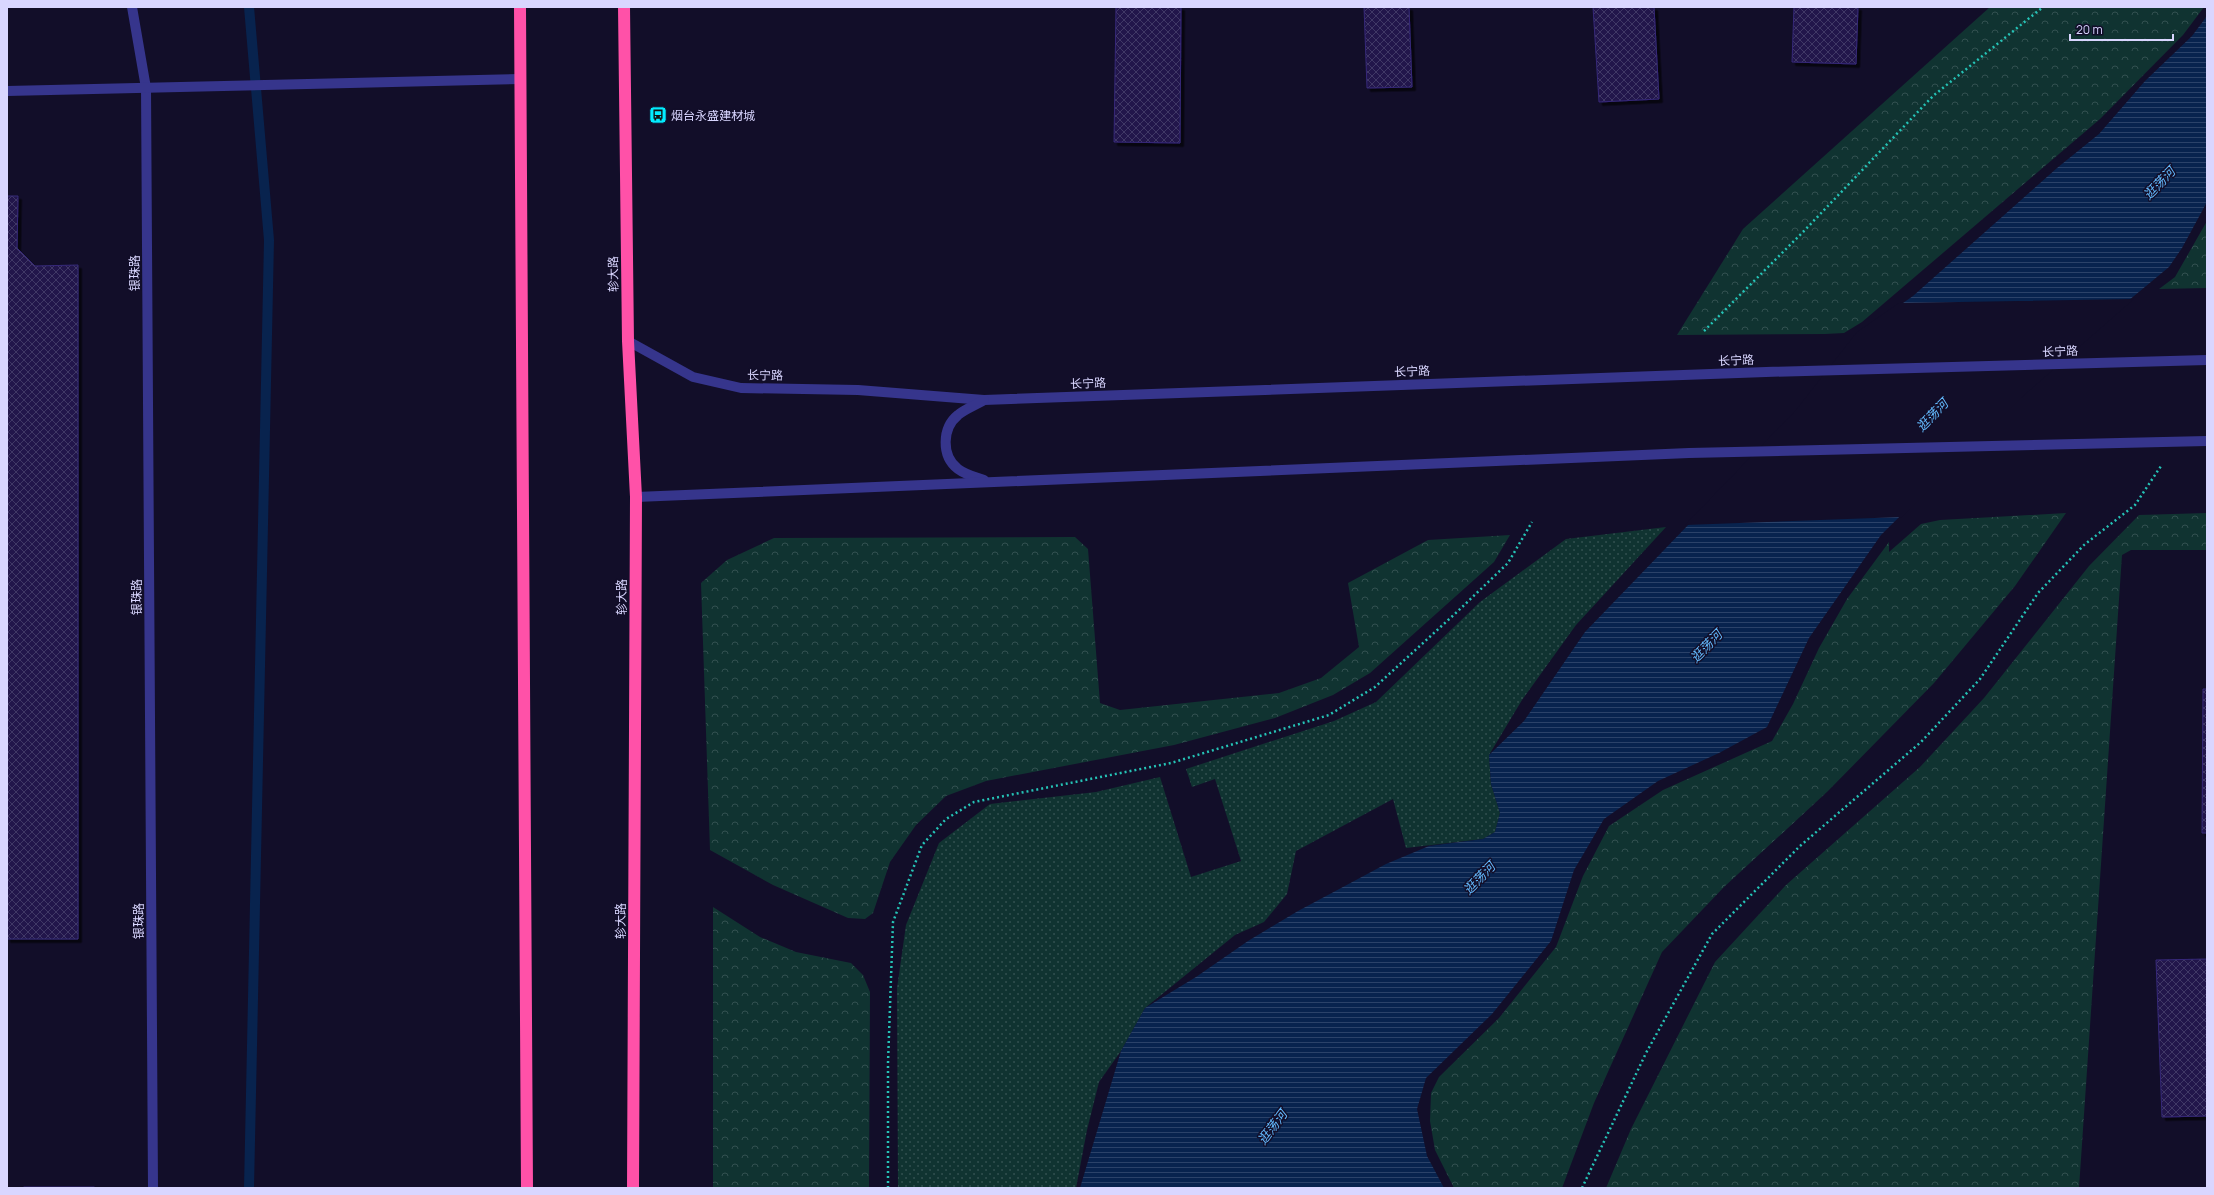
<svg xmlns="http://www.w3.org/2000/svg" width="2214" height="1195" font-family="Manrope,'Noto Sans SC',sans-serif">
<defs>
<pattern id="grass-dots" width="8" height="8" patternUnits="userSpaceOnUse"><rect width="8" height="8" fill="#103331"/><path d="M2 2h.1M6 6h.1" fill="none" stroke="#325050" stroke-width="1.8" stroke-linecap="round"/></pattern>
<pattern id="forest-crowns" width="20" height="18" patternUnits="userSpaceOnUse"><rect width="20" height="18" fill="#103331"/><path d="M2 6a3 3 0 1 1 6 0M12 15a3 3 0 1 1 6 0" fill="none" stroke="#325050"/></pattern>
<pattern id="water-rules" width="6" height="5" patternUnits="userSpaceOnUse"><rect width="6" height="5" fill="#08234e"/><path d="M0 2.5h6" fill="none" stroke="#2b4269"/></pattern>
<pattern id="building-cross-hatch" width="8" height="8" patternUnits="userSpaceOnUse"><rect width="8" height="8" fill="#21184b"/><path d="M0 0l8 8M0 8l8-8" fill="none" stroke="#413966"/></pattern>
<filter id="shadow"><feDropShadow dx="3.5" dy="3.5" stdDeviation="0" flood-color="#0009"/></filter>
</defs>
<rect width="100%" height="100%" fill="#120e29"/>
<polygon fill="url(#grass-dots)" points="1666,527 1576,625 1522,700 1489,755 1491,784 1500,813 1495,832 1483,839 1406,848 1393,799 1296,851 1287,894 1264,922 1235,935 1145,1008 1121,1051 1099,1082 1087,1130 1076,1188 898,1188 897,988 906,925 939,843 990,804 1096,792 1160,777 1191,877 1241,861 1215,779 1192,787 1186,769 1334,721 1376,702 1480,602 1566,539"/>
<g fill="url(#forest-crowns)">
<polygon points="1990,7 2204,7 2183,35 2100,119 1862,322 1844,333 1825,334 1677,335 1743,229"/>
<polygon points="2207,221 2207,288 2159,289 2175,277"/>
<polygon points="2066,513 2015,586 1934,683 1828,791 1724,887 1662,952 1594,1103 1562,1188 1454,1188 1435,1150 1430,1121 1431,1093 1439,1077 1499,1018 1556,947 1583,876 1609,826 1663,790 1772,741 1793,704 1819,648 1847,599 1889,542 1889,552 1921,524 1940,520"/>
<polygon points="2207,513 2207,550 2131,550 2122,555 2079,1188 1606,1188 1631,1129 1715,962 1786,885 1920,767 1984,698 2089,566 2139,515"/>
<polygon points="1510,535 1494,562 1370,673 1333,695 1275,718 1174,745 986,781 946,796 916,825 890,862 873,913 865,919 848,918 773,885 710,850 701,583 727,560 774,538 1075,537 1088,549 1100,703 1120,710 1279,693 1321,678 1359,647 1348,583 1428,540"/>
<polygon points="713,907 760,937 796,952 851,963 863,975 870,992 869,1188 713,1188"/>
</g>
<polygon fill="url(#water-rules)" points="2207,16 2207,202 2182,248 2169,267 2105,320 2020,397 1881,535 1809,638 1767,727 1719,753 1658,781 1604,819 1574,870 1551,941 1492,1014 1426,1078 1417,1109 1427,1156 1444,1188 1080,1188 1121,1051 1145,1008 1196,977 1248,941 1298,911 1386,864 1429,846 1483,839 1495,832 1500,813 1491,784 1489,755 1524,721 1585,632 1797,412 1859,334 1913,296 2057,168 2099,134 2145,81 2192,36"/>
<polygon fill="#120e29" points="2134,299 2021,398 1902,517 1685,525 1796,410 1857,332 1899,303"/>
<g fill="none" stroke-linecap="round" stroke-linejoin="round">
<polyline stroke="#08234e" stroke-width="10" points="249,1188 269,240 249,7"/>
</g>
<g fill="url(#building-cross-hatch)" stroke="#362879" filter="url(#shadow)">
<polygon points="1116,7 1181,7 1180,143 1114,142"/>
<polygon points="1364,7 1409,7 1412,87 1367,88"/>
<polygon points="1593,7 1654,7 1659,99 1599,102"/>
<polygon points="1794,7 1858,7 1856,64 1792,62"/>
<polygon points="7,196 18,196 17,248 35,266 78,265 78,939 7,939"/>
<polygon points="2203,689 2207,689 2207,833 2202,833"/>
<polygon points="2207,959 2207,1116 2162,1117 2156,960"/>
<rect x="24" y="1187" width="70" height="1"/>
</g>
<g fill="none" stroke-linecap="round" stroke-linejoin="round">
<g stroke="#25c3b6" stroke-width="2.5" stroke-dasharray="2 3" stroke-linecap="butt">
<polyline points="1704,331 1804,231 1933,96 2043,7"/>
<polyline points="888,1188 888,1063 893,922 922,845 946,819 974,802 1171,763 1329,715 1375,687 1458,611 1508,563 1532,522"/>
<polyline points="1582,1188 1646,1053 1712,934 1800,846 1921,742 1980,679 2038,593 2084,545 2135,505 2161,466"/>
</g>
<g stroke="#36358c" stroke-width="10">
<polyline points="132,7 146,88 153,1188"/>
<polyline points="7,91 521,79"/>
<polyline points="628,341 693,377 741,388 858,390 984,400 1766,372 2207,360"/>
<path d="M984 480C975 477 966 475 958 469 941 456 942 428 958 415 965 409 976 405 984 400"/>
<polyline points="636,497 1689,453 2207,441"/>
</g>
<g stroke="#ff51a8" stroke-width="12">
<polyline points="520,7 527,1188"/>
<polyline points="624,7 628,341 636,497 633,1188"/>
</g>
</g>
<defs>
<symbol id="bus-square" viewBox="-11 -11 22 22"><rect x="-9" y="-9" width="18" height="18" rx="4" fill="#02ecff" stroke="#120e29"/><path d="M-5-6H5V4H4V6H2V4H-2V6H-4V4H-5ZM-3.5-4V0h7V-4ZM-3.5 1.2v1.5H-2V1.2ZM2 1.2v1.5H3.5V1.2Z" fill="#111"/></symbol>
</defs>
<g fill-rule="evenodd">
<use href="#bus-square" x="648" y="105" width="20" height="20"/>
</g>
<g text-anchor="middle" dominant-baseline="central" stroke-width="3" stroke-linejoin="round" paint-order="stroke">
<g font-size="12" fill="#d9d6ff" stroke="#120e29" text-anchor="start">
<text x="671" y="115">烟台永盛建材城</text>
</g>
<g font-size="12" fill="#d9d6ff" stroke="#120e29">
<text transform="translate(134 273) rotate(-90)">银珠路</text>
<text transform="translate(613 274) rotate(-91)">轸大路</text>
<text transform="translate(2060 351) rotate(-2)">长宁路</text>
<text transform="translate(1736 360) rotate(-2)">长宁路</text>
<text transform="translate(1412 371) rotate(-2)">长宁路</text>
<text transform="translate(765 375) rotate(1)">长宁路</text>
<text transform="translate(1088 383) rotate(-2)">长宁路</text>
<text transform="translate(136 597) rotate(-90)">银珠路</text>
<text transform="translate(621 597) rotate(-90)">轸大路</text>
<text transform="translate(138 921) rotate(-90)">银珠路</text>
<text transform="translate(620 921) rotate(-90)">轸大路</text>
</g>
<g font-size="13" font-style="italic" fill="#64bbff" stroke="#120e29">
<text transform="translate(2159 183) rotate(-46)">逛荡河</text>
<text transform="translate(1932 415) rotate(-46)">逛荡河</text>
<text transform="translate(1706 646) rotate(-46)">逛荡河</text>
<text transform="translate(1479 878) rotate(-46)">逛荡河</text>
<text transform="translate(1272 1127) rotate(-53)">逛荡河</text>
</g>
</g>
<rect width="2214" height="1195" fill="none" stroke="#d9d6ff" stroke-width="16"/>
<path d="M2070 34v6h103v-6" fill="none" stroke="#d9d6ff" stroke-width="2"/>
<text x="2076" y="34" font-size="12" fill="#d9d6ff" stroke="#120e29" stroke-width="3" paint-order="stroke">20 m</text>
</svg>
